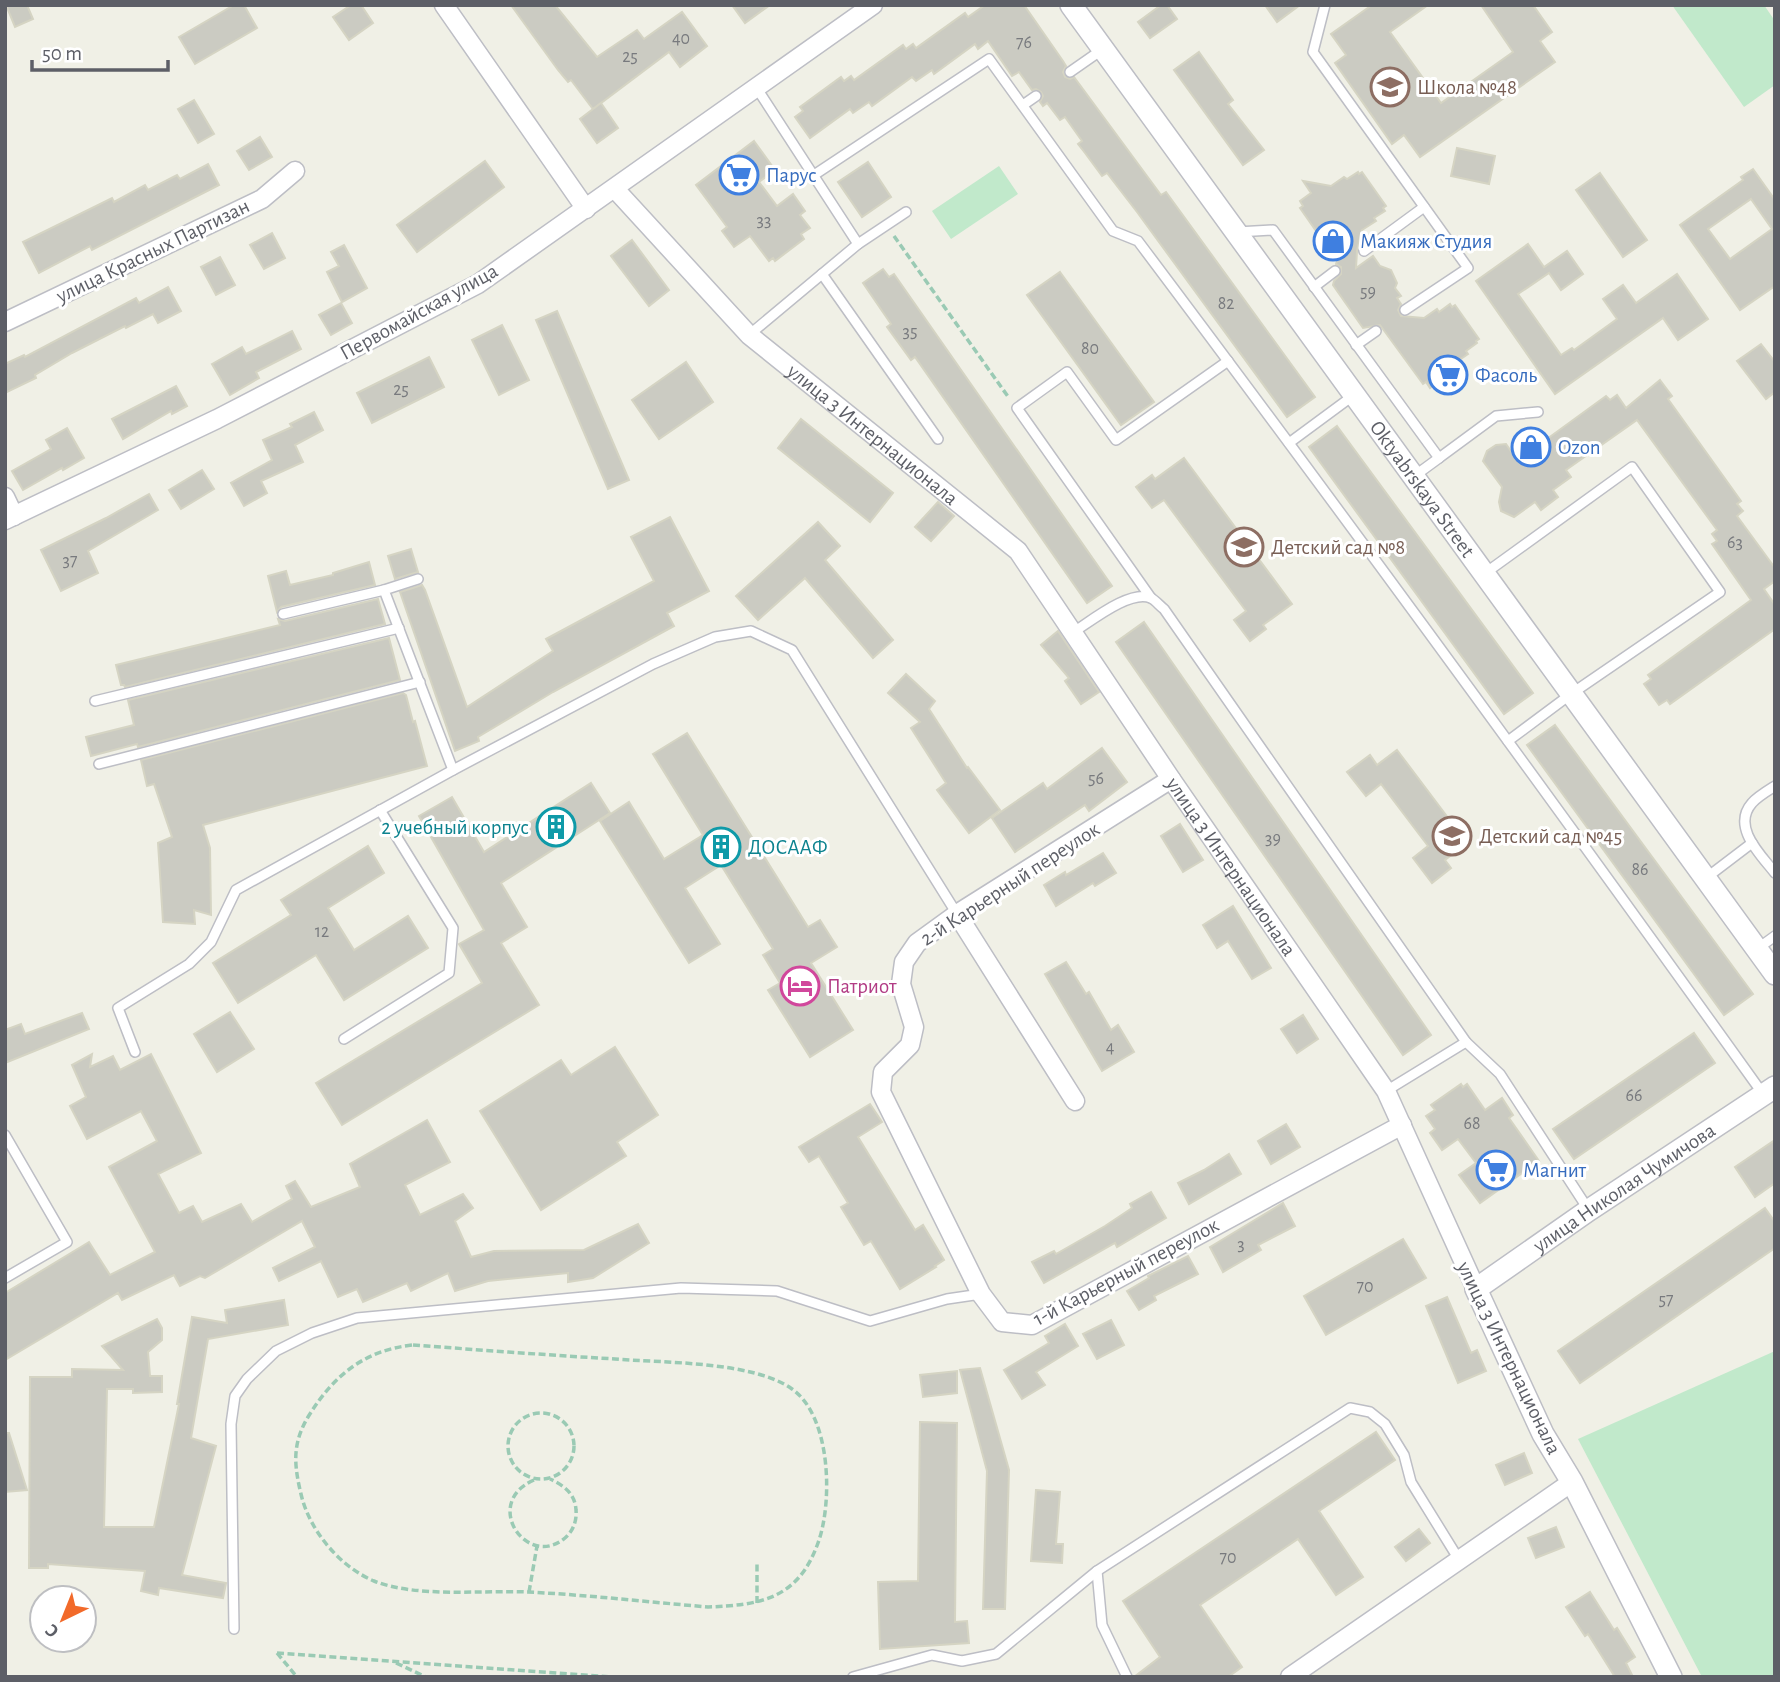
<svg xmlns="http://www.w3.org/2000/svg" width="1780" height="1682" font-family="'Alegreya Sans',sans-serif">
<rect width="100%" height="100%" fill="#f0f0e6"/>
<g fill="#c1e9cb">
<polygon points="1672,5 1764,5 1775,21 1775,85 1744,107"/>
<polygon points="999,166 1018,194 951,239 932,211"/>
<polygon points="1775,1351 1775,1677 1702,1677 1578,1439"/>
</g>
<g fill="#cbcbc2" stroke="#d5d4c3" stroke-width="2" fill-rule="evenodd">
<polygon points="6,5 27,5 33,19 15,27"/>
<polygon points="234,5 244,5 257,28 195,64 179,37"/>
<polygon points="351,5 361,5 373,23 349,40 333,17"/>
<polygon points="511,5 555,5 597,57 637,30 644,39 682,12 707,46 680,67 669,52 593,109 571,80 568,82 558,70"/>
<polygon points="732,5 770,5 745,23"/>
<polygon points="985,5 1024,5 1063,61 1066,66 1063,72 1065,77 1070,79 1074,77 1161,195 1166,192 1315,397 1287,417 1137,212 1107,173 1102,176 1085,153 1078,144 1082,141 1065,117 1060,120 1047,103 1043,106 1040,102 1043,96 1041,92 1036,89 1032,90 1019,72 1012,76 988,41 978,49 975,44 934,74 932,70 916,81 912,77 872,106 869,102 853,113 850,109 810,138 795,117 803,111 800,107 841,77 844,81 851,76 854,80 903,45 906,49 913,44 916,48 965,13 968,17"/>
<polygon points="1161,5 1167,5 1177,19 1150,38 1138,22"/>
<polygon points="1265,5 1300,5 1277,22"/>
<polygon points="1372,5 1428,5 1390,32 1441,103 1513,52 1481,5 1533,5 1552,32 1540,41 1555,62 1420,157 1404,135 1392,144 1335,63 1346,55 1331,34"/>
<polygon points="1199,52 1233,100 1228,104 1264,150 1243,165 1174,70"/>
<polygon points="194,100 214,134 198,143 178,109"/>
<polygon points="601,103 618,128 597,143 580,119"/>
<polygon points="260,137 272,157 249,170 237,151"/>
<polygon points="754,141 775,170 759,182 777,206 793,194 805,211 800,215 810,228 801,234 804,239 775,261 773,258 769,261 750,236 734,247 722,231 727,227 696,185"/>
<polygon points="1457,148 1495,156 1489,184 1451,176"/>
<polygon points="485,161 504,187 417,252 397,225"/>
<polygon points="868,162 891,197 862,217 838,182"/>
<polygon points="208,164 219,185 92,250 90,246 39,273 23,242 112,198 114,202 145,185 148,190 177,175 180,179"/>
<path d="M1753 169 1775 200V286L1740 310 1680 225 1743 180 1741 177ZM1751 199 1772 229 1730 259 1708 229Z"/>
<polygon points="1358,172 1359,174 1362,172 1386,206 1383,208 1385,211 1374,218 1376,221 1362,230 1357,251 1356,268 1373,256 1380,266 1391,270 1397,283 1395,288 1401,296 1397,298 1401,304 1398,310 1401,316 1424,318 1437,309 1439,312 1450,304 1452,307 1455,305 1479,339 1476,341 1477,343 1466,351 1468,354 1455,363 1451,393 1442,379 1430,388 1426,382 1423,384 1380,325 1363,328 1333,285 1334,281 1341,274 1341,267 1336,264 1337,261 1300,208 1303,206 1300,201 1311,193 1303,181 1331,186 1344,177 1347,179"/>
<polygon points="1600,173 1647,240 1623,257 1576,190"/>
<polygon points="272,233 285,258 264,269 250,245"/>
<polygon points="632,240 669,290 649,306 611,256"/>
<polygon points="1528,244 1544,267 1567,251 1583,274 1561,290 1549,273 1518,294 1561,355 1572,348 1574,350 1617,319 1603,299 1623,285 1636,303 1677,274 1708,319 1678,340 1663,318 1555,394 1476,281"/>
<polygon points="344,245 367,288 342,302 327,272 339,266 331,252"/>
<polygon points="220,257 235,285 216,295 201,267"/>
<polygon points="883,269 889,277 894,274 1112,586 1087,603 915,357 911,360 887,327 891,324 863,283"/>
<polygon points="1060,272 1154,402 1121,425 1027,295"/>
<polygon points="168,287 181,311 158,323 153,314 126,328 125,326 72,353 35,375 36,378 5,393 5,364 24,355 25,357 136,298 139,303"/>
<polygon points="341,303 352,323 331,335 319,315"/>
<polygon points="557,311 629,480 608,489 536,320"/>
<polygon points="502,325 529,380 499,395 472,340"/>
<polygon points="292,331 301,349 256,372 259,378 230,395 212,364 242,347 246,354"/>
<polygon points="1761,344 1775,362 1775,392 1766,399 1737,361"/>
<polygon points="429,357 444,387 372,423 357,393"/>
<polygon points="686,362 713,402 659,439 632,400"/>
<polygon points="1660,380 1672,396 1668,399 1741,501 1737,504 1743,511 1737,516 1775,568 1775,581 1764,589 1775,605 1775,629 1670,704 1667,700 1659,705 1644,684 1651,679 1648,675 1751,600 1712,544 1717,541 1712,534 1717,530 1637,420 1566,470 1571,477 1553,490 1558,497 1541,510 1535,502 1514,517 1501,511 1499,502 1502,487 1483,461 1487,451 1496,445 1506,444 1513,454 1531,441 1536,447 1606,396 1610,400 1617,395 1626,408"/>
<polygon points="176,386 187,406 172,414 171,411 123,439 112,419"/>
<polygon points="314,412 323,430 295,445 303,462 261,481 267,493 244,506 231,483 272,460 263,440 292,427 290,424"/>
<polygon points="801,419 893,493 870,522 778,448"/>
<polygon points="1337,426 1533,693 1504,714 1309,447"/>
<polygon points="67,428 84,458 63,470 62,468 23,490 12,471 51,449 46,440"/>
<polygon points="1184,458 1292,604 1263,625 1266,629 1250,641 1234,620 1246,611 1164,500 1152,508 1136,487 1152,475 1155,479"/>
<polygon points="202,470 214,489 181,509 169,490"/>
<polygon points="149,494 158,510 88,551 98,573 61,591 41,550 106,518"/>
<polygon points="938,502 954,516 931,541 915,527"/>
<polygon points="670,517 709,591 667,613 674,626 553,692 478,737 479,741 455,751 400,592 422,585 425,590 467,707 553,651 546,639 654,581 631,537"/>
<polygon points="818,522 840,546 825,560 893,640 873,658 805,578 758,620 736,596"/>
<polygon points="411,549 418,572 395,579 388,556"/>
<polygon points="369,562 375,585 281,607 277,612 268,576 286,571 290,585 333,575 333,573"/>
<polygon points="378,599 385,624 125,687 124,685 121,685 116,665 280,625 278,619 285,621"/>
<polygon points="1144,622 1431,1035 1403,1055 1116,642"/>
<polygon points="1058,631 1099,692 1081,704 1065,681 1069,678 1041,645"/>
<polygon points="389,638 400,680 138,747 137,744 91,756 86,737 134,725 128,700"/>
<polygon points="906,674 935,701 929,709 967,768 968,767 1000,810 969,833 937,790 946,783 911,728 920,722 888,693"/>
<polygon points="403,693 406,695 413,722 415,721 427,766 203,825 210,848 211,915 194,910 195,924 163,922 158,843 172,837 154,784 147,786 141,760"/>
<polygon points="1555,725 1753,994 1724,1015 1527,745"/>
<polygon points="687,733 808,927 820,920 837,947 811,963 853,1030 810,1057 768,990 780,983 763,955 773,949 721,865 685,888 720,944 689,963 600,821 629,802 664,859 703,835 653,754"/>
<polygon points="1102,748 1127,782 1089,811 1085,805 1015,852 992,818 1043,783 1047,789"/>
<polygon points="1397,750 1467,843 1445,860 1451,868 1432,883 1413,858 1428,846 1381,784 1366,796 1347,772 1370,755 1377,765"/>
<polygon points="591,783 610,813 501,883 527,927 501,943 539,1005 342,1125 316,1083 482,983 459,944 484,930 419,816 452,797 484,852"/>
<polygon points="1180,824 1203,860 1183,872 1161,836"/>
<polygon points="368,846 384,873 328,908 354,950 408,916 428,948 344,1000 316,955 238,1003 213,963 291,915 281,900"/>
<polygon points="1103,853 1116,873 1095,886 1093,883 1056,906 1044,885 1065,872 1066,875"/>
<polygon points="1233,906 1271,968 1252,979 1228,941 1217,948 1203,925"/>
<polygon points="1066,962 1086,994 1089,992 1111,1030 1118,1025 1134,1052 1102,1071 1045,974"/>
<polygon points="230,1012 254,1049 217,1072 194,1034"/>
<polygon points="82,1013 89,1029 5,1063 5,1030 21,1024 25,1034"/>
<polygon points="1303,1015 1318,1039 1297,1053 1281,1029"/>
<polygon points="1694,1033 1715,1063 1574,1159 1553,1129"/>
<polygon points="615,1047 658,1115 617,1142 626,1156 541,1210 480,1111 561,1060 571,1075"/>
<polygon points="92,1054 90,1067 113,1056 120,1070 151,1054 201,1153 158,1174 179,1213 193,1206 202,1222 241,1204 252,1222 292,1199 286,1186 295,1181 311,1207 360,1187 350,1164 427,1120 450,1162 405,1185 420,1215 463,1194 473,1208 455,1221 471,1257 494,1251 584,1250 638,1224 649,1243 593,1278 568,1282 568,1273 488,1281 455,1291 448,1273 411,1291 407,1283 363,1302 357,1289 338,1297 321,1261 279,1281 273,1268 315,1247 302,1221 205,1278 200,1276 180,1286 174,1275 122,1300 118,1293 5,1360 5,1293 89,1242 110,1275 155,1252 109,1167 157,1141 141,1111 87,1139 70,1106 86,1097 72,1065"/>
<polygon points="1461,1084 1463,1087 1467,1084 1485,1110 1502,1098 1513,1115 1509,1118 1539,1161 1480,1203 1459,1175 1476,1163 1458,1139 1442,1150 1430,1133 1435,1129 1426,1116 1435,1110 1431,1105"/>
<polygon points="870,1104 882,1122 858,1137 915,1230 923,1225 944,1260 935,1266 936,1267 900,1289 871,1241 864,1245 841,1207 848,1203 819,1156 809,1162 799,1147"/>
<polygon points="1286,1124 1300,1147 1271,1164 1258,1141"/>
<polygon points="1775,1140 1775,1183 1755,1197 1735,1167"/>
<polygon points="1229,1154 1241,1174 1189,1204 1178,1183 1204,1170"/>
<polygon points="1151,1192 1166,1218 1117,1247 1115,1243 1044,1283 1032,1262 1054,1251 1056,1254 1105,1226 1132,1208 1130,1204"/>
<polygon points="1283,1203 1295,1226 1258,1245 1261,1250 1223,1272 1210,1247"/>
<polygon points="1765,1208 1775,1222 1775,1248 1580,1383 1558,1351"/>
<polygon points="1403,1239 1426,1278 1326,1335 1304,1296"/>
<polygon points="1188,1256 1198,1274 1154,1296 1156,1300 1139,1310 1127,1291 1149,1278 1148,1276"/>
<polygon points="1447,1297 1471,1353 1477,1350 1486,1371 1458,1383 1426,1306"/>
<polygon points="284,1300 288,1325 208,1339 191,1438 216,1446 182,1575 226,1583 223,1598 159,1588 158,1595 141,1591 145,1571 48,1564 48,1568 29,1568 30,1377 72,1377 72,1369 123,1370 102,1346 157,1319 162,1328 162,1340 148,1352 150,1376 162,1376 162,1392 133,1393 133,1389 107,1389 104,1527 154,1527 179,1404 177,1404 192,1317 227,1323 225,1310"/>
<polygon points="1111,1320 1124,1345 1097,1359 1083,1334"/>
<polygon points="1065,1324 1078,1346 1036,1372 1045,1385 1022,1399 1004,1370 1049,1343 1045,1336"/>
<polygon points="980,1368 1009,1470 1005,1609 983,1609 987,1471 960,1370"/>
<polygon points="957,1371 957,1393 923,1397 920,1375"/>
<polygon points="920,1422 957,1423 955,1622 967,1621 969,1643 880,1649 878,1582 918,1581"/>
<polygon points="1376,1432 1395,1460 1319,1511 1363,1577 1336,1595 1298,1539 1200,1605 1242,1667 1228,1677 1134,1677 1160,1657 1123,1601"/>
<polygon points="5,1433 9,1433 27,1490 5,1492"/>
<polygon points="1524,1453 1532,1473 1505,1485 1496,1465"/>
<polygon points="1036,1490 1060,1492 1056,1544 1063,1544 1062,1563 1031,1561"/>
<polygon points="1556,1527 1564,1547 1536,1558 1528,1538"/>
<polygon points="1419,1529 1430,1543 1406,1561 1395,1547"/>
<polygon points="1590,1592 1614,1630 1617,1628 1635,1657 1626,1663 1633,1677 1615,1677 1588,1634 1585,1636 1566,1607"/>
</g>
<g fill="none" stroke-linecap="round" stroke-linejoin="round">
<defs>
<g id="service">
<polyline points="1325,5 1313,52 1468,268 1405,310"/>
<polyline points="1070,72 1103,49"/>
<polyline points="1023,105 1036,96"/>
<path d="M814 175 989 59 1113 231 1138 241C1350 523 1558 808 1763 1094"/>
<polyline points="1237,232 1273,230 1439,458 1413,477"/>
<polyline points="858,244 906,212"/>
<polyline points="1364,251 1424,207"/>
<polyline points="822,274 938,439"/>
<polyline points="1314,287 1335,271"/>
<polyline points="749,335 858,244 756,87"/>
<polyline points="1356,345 1376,331"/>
<polyline points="1289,443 1354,395"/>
<polyline points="1439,458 1496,416 1538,412"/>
<polyline points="1484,574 1632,467 1720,592 1571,694 1508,741"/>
<polyline points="418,579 384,590 453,770"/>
<polyline points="1151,598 1017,408 1067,372 1116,440 1228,361"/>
<polyline points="283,614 384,590"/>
<path d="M1072 633C1090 622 1130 589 1151 598 1155 600 1160 606 1164 609L1466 1042"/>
<polyline points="95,701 399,628"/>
<polyline points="99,764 420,682"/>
<path d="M1775 786C1767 791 1757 797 1752 803 1731 827 1761 855 1775 873"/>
<polyline points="1706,878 1752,843"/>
<polyline points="1757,949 1775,936"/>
<polyline points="344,1039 449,973 453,928 380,810"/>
<polyline points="135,1052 118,1008 189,964 211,942 236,890 453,770 653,664 715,637 751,631 792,650 957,914"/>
<polyline points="1386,1091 1466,1042 1500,1074 1588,1209"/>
<polyline points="5,1135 67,1242 5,1278"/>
<polyline points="1097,1571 1102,1625 1127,1677"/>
<polyline points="234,1629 231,1424 235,1396 247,1379 276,1351 312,1333 357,1318 681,1288 777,1291 870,1321 947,1299 981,1294"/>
<polyline points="853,1677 932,1655 962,1661 996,1654 1097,1571 1350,1408 1370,1412 1385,1424 1404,1455 1411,1482 1458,1558"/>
</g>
<g id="minor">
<polyline points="444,5 586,209"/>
<path id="s1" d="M615 189 749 335 1018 551 1171 779 1386 1091 1476 1289"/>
<polyline points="5,322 262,199 295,171"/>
<polyline points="5,497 14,516"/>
<polyline points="5,520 217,419 478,284 873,5"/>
<polyline points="1171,779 957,914 917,943 904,962 901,984 914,1027 910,1045 883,1072 881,1092 981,1294 1002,1322 1032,1325 1402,1125"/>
<polyline points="957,914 1075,1101"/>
<polyline points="1290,1677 1572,1482"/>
</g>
<g id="tertiary">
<path id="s2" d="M1071 5 1775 974"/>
<path id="s3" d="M1671 1677 1572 1482 1543 1434 1476 1289 1589 1210 1775 1087"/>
</g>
</defs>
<use href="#service" stroke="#bdbec5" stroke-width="12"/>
<use href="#minor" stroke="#bdbec5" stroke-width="21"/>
<use href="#tertiary" stroke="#bdbec5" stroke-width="24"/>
<g stroke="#9acab4" stroke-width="3.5" stroke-dasharray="7 3.5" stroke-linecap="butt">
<polyline points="894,236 1009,398"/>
<path d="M413 1345C480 1350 547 1355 615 1359 663 1363 753 1361 792 1389 831 1416 833 1502 818 1543 798 1599 761 1605 708 1607 648 1602 588 1595 528 1592 481 1590 417 1598 374 1581 340 1567 309 1530 301 1494 294 1465 292 1444 308 1417 333 1376 364 1350 413 1345Z"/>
<circle cx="541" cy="1446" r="33"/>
<path d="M534 1480C481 1503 527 1570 565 1538 573 1531 577 1521 576 1510 575 1493 563 1485 550 1479"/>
<polyline points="529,1592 537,1546"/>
<polyline points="757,1603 757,1564"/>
<polyline points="277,1653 612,1677"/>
<polyline points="277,1653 297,1677"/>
<polyline points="396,1663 426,1677"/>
</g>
<use href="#service" stroke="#fff" stroke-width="9"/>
<use href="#minor" stroke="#fff" stroke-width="18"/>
<use href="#tertiary" stroke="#fff" stroke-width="21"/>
</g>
<defs>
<symbol id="school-ring" viewBox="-11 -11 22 22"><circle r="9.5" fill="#fff" stroke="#8d6e63" stroke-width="1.5"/><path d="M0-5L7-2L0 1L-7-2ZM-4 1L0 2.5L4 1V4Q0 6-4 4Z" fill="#8d6e63"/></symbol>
<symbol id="supermarket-ring" viewBox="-11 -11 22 22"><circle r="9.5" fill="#fff" stroke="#3f7fe0" stroke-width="1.5"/><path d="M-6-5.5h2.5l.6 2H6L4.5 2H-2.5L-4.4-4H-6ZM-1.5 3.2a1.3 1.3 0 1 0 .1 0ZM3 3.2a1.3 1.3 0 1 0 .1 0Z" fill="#3f7fe0"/></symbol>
<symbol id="shop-ring" viewBox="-11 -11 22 22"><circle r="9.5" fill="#fff" stroke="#3f7fe0" stroke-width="1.5"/><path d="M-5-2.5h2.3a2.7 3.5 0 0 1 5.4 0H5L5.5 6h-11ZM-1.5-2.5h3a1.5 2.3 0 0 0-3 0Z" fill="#3f7fe0"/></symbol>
<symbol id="building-ring" viewBox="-11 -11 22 22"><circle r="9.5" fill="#fff" stroke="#0f9aa8" stroke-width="1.5"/><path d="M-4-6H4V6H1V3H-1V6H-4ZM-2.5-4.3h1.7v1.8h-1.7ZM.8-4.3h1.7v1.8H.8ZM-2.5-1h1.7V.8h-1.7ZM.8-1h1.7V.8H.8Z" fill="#0f9aa8"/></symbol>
<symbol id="hotel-ring" viewBox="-11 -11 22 22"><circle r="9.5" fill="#fff" stroke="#d1479c" stroke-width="1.5"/><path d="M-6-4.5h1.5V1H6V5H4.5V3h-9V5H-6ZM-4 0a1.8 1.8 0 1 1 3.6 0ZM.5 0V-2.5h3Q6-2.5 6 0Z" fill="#d1479c"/></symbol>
</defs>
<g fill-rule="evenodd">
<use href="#school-ring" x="1368" y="65" width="44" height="44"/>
<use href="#supermarket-ring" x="717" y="153" width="44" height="44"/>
<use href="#shop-ring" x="1311" y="219" width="44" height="44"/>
<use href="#supermarket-ring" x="1426" y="353" width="44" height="44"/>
<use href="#shop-ring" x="1509" y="425" width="44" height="44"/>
<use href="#school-ring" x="1222" y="525" width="44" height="44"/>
<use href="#building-ring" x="534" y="805" width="44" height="44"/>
<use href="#school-ring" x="1430" y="814" width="44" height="44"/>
<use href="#building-ring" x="699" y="825" width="44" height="44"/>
<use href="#hotel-ring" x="778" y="964" width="44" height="44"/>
<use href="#supermarket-ring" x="1474" y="1148" width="44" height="44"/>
</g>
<g text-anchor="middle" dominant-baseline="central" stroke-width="6" stroke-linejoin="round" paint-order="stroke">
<g font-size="18" fill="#787a7e">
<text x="681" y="39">40</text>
<text x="1024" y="43">76</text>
<text x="630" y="57">25</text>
<text x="764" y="221">33</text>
<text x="1368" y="292">59</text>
<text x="1226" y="304">82</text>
<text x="910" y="332">35</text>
<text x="1090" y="349">80</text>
<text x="401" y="390">25</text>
<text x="1735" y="543">63</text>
<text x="70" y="561">37</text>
<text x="1096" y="779">56</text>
<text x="1273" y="839">39</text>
<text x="1640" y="870">86</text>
<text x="322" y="932">12</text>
<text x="1110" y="1048">4</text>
<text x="1634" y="1096">66</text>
<text x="1472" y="1124">68</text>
<text x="1241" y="1245">3</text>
<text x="1365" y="1287">70</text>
<text x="1666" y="1300">57</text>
<text x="1228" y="1558">70</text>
</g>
<g font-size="21" fill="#785e54" stroke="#fff" text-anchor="start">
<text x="1417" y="87">Школа №48</text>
<text x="1271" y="547">Детский сад №8</text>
<text x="1479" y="836">Детский сад №45</text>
</g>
<g font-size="21" fill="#366cbe" stroke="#fff" text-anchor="start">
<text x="766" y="175">Парус</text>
<text x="1360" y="241">Макияж Студия</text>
<text x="1475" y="375">Фасоль</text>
<text x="1558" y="447">Ozon</text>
<text x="1523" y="1170">Магнит</text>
</g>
<g font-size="21" fill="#5d5f67" stroke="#fff">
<text transform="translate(153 251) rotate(-26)">улица Красных Партизан</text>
<text transform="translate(419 312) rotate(-29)">Первомайская улица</text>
<text stroke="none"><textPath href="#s1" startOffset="357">улица 3 Интернационала</textPath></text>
<text stroke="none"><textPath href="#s2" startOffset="598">Oktyabrskaya Street</textPath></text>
<text stroke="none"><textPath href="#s1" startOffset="924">улица 3 Интернационала</textPath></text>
<text transform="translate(1010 884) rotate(-33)">2-й Карьерный переулок</text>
<text stroke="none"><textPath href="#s3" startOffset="614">улица Николая Чумичова</textPath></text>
<text transform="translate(1126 1272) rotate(-28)">1-й Карьерный переулок</text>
<text transform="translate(1509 1358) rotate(64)">улица 3 Интернационала</text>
</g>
<g font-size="21" fill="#0d838f" stroke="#fff" text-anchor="end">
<text x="529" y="827">2 учебный корпус</text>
<text x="748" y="847" text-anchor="start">ДОСААФ</text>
</g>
<g font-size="21" fill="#b23c85" stroke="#fff" text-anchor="start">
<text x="827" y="986">Патриот</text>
</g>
</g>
<rect width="1780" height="1682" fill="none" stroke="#5d5f67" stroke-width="14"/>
<g transform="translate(63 1619) rotate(223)"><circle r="33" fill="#ffffff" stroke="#bebfc2" stroke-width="2"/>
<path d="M0-5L12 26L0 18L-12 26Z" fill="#f26a2a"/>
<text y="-10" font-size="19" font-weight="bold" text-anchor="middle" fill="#5d5f67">С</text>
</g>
<path d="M32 60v10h136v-10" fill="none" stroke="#5d5f67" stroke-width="3.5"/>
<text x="42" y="60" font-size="21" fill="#5d5f67" stroke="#ffffff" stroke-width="5" paint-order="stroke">50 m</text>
</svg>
